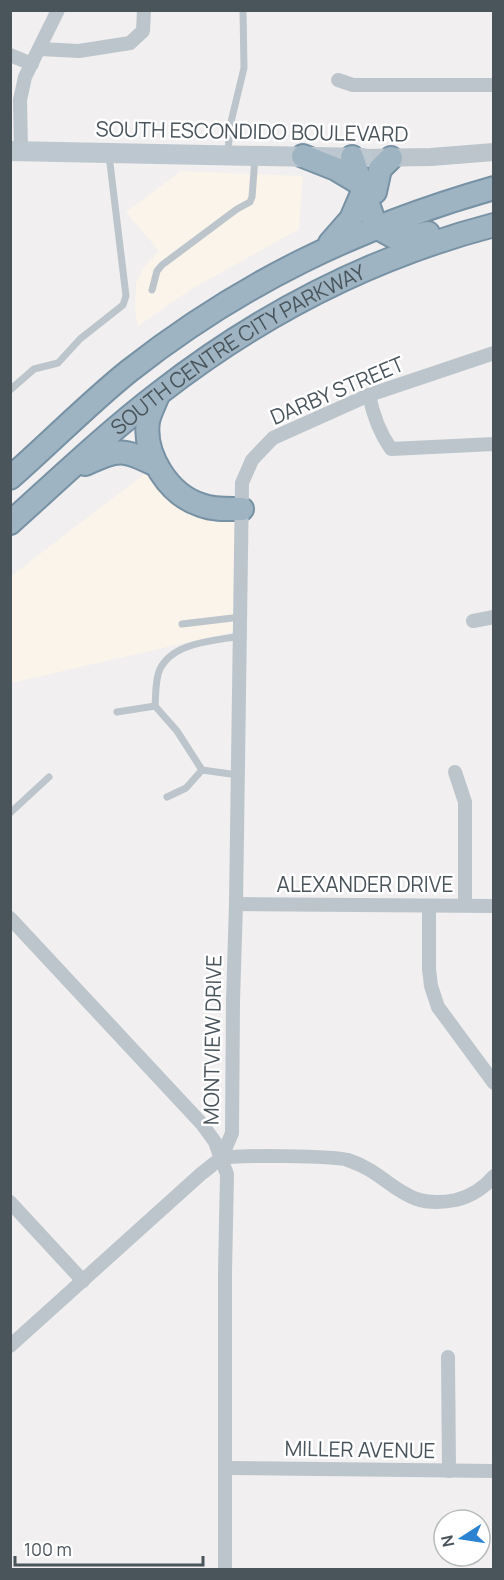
<svg xmlns="http://www.w3.org/2000/svg" width="504" height="1580" font-family="Manrope,sans-serif">
<rect width="100%" height="100%" fill="#f1efef"/>
<g fill="#faf4ea">
<polygon points="181,171 303,176 299,229 190,290 138,326 135,310 136,283 144,267 159,251 126,212"/>
<polygon points="156,465 175,490 242,509 241,630 11,683 11,576"/>
</g>
<g fill="none" stroke-linecap="round" stroke-linejoin="round">
<defs>
<g id="trunk">
<polyline points="303,156 336,169 361,184"/>
<polyline points="352,157 376,227 398,239 428,233"/>
<polyline points="375,192 380,169 391,158"/>
<polyline points="330,243 351,219 363,191"/>
<path d="M158 395C155 403 150 412 148 421 143 455 169 495 201 505 214 510 229 509 242 509"/>
<path d="M85 464C119 449 122 448 156 465"/>
<path d="M10 478C49 444 89 403 129 371 241 283 357 227 494 188"/>
<path id="s1" d="M10 523C59 479 106 434 158 394 258 316 371 257 494 225"/>
</g>
</defs>
<use href="#trunk" stroke="#7791a5" stroke-width="26"/>
<g stroke="#bcc5cb" stroke-width="7">
<polyline points="228,152 230,126 244,68 243,10"/>
<polyline points="152,290 157,271 162,265 237,209 250,202 252,197 255,158"/>
<polyline points="10,390 34,369 58,363 80,339 123,305 126,296 109,155"/>
<polyline points="182,624 241,617"/>
<path d="M155 706C156 694 155 679 160 669 173 642 214 641 240 636"/>
<polyline points="117,712 155,706 177,731 202,770 238,775"/>
<polyline points="167,797 186,788 202,770"/>
<polyline points="10,813 49,777"/>
</g>
<g stroke="#bcc5cb" stroke-width="14">
<polyline points="40,49 79,51 130,43 143,31 144,10"/>
<polyline points="10,55 32,64"/>
<polyline points="338,80 353,85 494,85"/>
<polyline points="21,151 20,100 25,77 58,10"/>
<path d="M369 395C373 415 379 432 391 449L494 444"/>
<polyline points="473,621 494,617"/>
<polyline points="455,772 465,802 465,905"/>
<polyline points="236,904 494,906"/>
<polyline points="429,906 429,969 431,986 438,1007 494,1083"/>
<polyline points="10,918 202,1124 215,1142 221,1159"/>
<polyline points="10,1202 83,1281"/>
<path d="M10 1346 202 1173C208 1169 214 1163 220 1159 231 1154 336 1156 348 1160 393 1175 401 1211 456 1200 472 1196 483 1189 494 1176"/>
<polyline points="448,1357 449,1471"/>
<polyline points="226,1468 494,1471"/>
<polyline points="225,1570 225,1272 227,1174 221,1159 232,1133 233,1001 236,904 242,483 252,460 273,438 369,395 494,353"/>
</g>
<polyline stroke="#bcc5cb" stroke-width="18" points="363,158 431,157 494,152"/>
<polyline stroke="#bdc7cf" stroke-width="20" points="10,151 363,158"/>
<use href="#trunk" stroke="#9eb4c2" stroke-width="22"/>
</g>
<g text-anchor="middle" dominant-baseline="central" stroke-width="5" stroke-linejoin="round" paint-order="stroke">
<g font-size="21" fill="#49545b" stroke="#fff">
<text transform="translate(252 131) rotate(1)">SOUTH ESCONDIDO BOULEVARD</text>
<text stroke="none"><textPath href="#s1" startOffset="288">SOUTH CENTRE CITY PARKWAY</textPath></text>
<text transform="translate(337 390) rotate(-23)">DARBY STREET</text>
<text x="365" y="884">ALEXANDER DRIVE</text>
<text transform="translate(212 1040) rotate(-89)">MONTVIEW DRIVE</text>
<text transform="translate(360 1449) rotate(1)">MILLER AVENUE</text>
</g>
</g>
<rect width="504" height="1580" fill="none" stroke="#49545b" stroke-width="24"/>
<g transform="translate(462 1538) rotate(258)"><circle r="28" fill="#ffffff" stroke="#b6bbbd" stroke-width="1.5"/>
<path d="M0-4.5L10 22L0 15L-10 22Z" fill="#2a82d0"/>
<text y="-9" font-size="16" font-weight="bold" text-anchor="middle" fill="#49545b">N</text>
</g>
<path d="M15 1556v9h188v-9" fill="none" stroke="#49545b" stroke-width="3"/>
<text x="24" y="1556" font-size="18" fill="#49545b" stroke="#ffffff" stroke-width="4.5" paint-order="stroke">100 m</text>
</svg>
